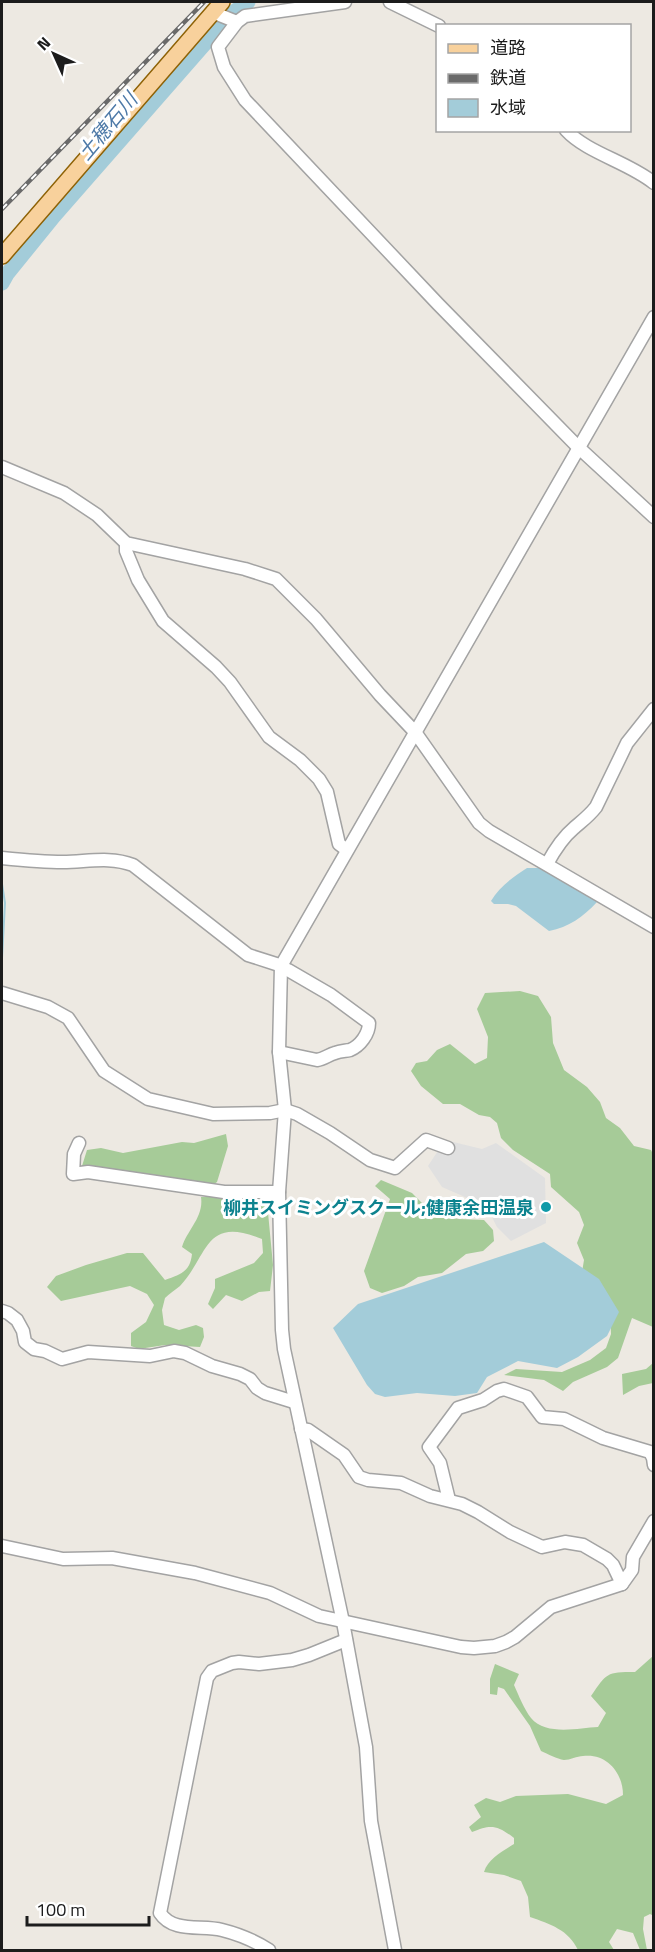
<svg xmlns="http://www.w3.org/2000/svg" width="655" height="1952" font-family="'Titillium Web','Noto Sans JP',sans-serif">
<rect width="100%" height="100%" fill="#ede9e2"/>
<g fill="#a6cb98">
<polygon points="520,991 538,996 551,1017 553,1043 564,1070 587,1087 600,1102 606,1118 620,1128 634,1146 651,1150 653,1154 653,1327 632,1318 618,1358 607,1367 573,1382 563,1391 544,1380 504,1375 516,1369 562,1372 590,1360 606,1348 611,1334 610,1308 581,1278 584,1260 577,1243 584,1225 579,1212 551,1187 550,1174 513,1150 501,1138 497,1123 490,1117 479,1115 460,1104 443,1104 421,1086 411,1071 416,1063 427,1061 437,1050 450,1044 475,1064 487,1058 488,1037 477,1009 485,993"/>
<polygon points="226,1134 228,1146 217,1182 211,1186 82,1166 87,1150 101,1148 123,1153 182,1142 194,1143"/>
<polygon points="381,1180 412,1193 425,1206 458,1219 484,1220 493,1230 494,1241 483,1251 466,1254 442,1273 418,1277 404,1286 382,1293 370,1288 364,1271 390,1199 375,1186"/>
<path d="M258 1196 267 1202 273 1265 270 1291 259 1292 242 1301 226 1295 213 1309 208 1304 215 1288V1279L254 1263 263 1253 262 1239C204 1215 209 1255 180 1286 175 1290 169 1294 165 1298L162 1310 164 1325 179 1330 196 1325 203 1328 204 1337 200 1347 165 1345 139 1349 131 1346V1333L146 1322 154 1305 147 1294 130 1286 61 1301 47 1287 56 1276 86 1265 127 1253H143L165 1280C181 1274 190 1272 192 1254L182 1247C187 1230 204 1217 201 1197Z"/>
<polygon points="653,1363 653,1383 639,1386 623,1395 622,1374 646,1369"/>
<path d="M653 1656 654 1916 650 1914 644 1917 643 1929 647 1950H640L633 1933 617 1929 609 1942 614 1950H578C569 1930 550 1924 530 1917L528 1897 521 1881 504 1875 484 1872C488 1859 503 1851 514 1844V1838C497 1825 491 1824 472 1832L469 1827 481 1817 474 1805 486 1798 500 1802 516 1796 568 1794 606 1804 623 1795C623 1773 607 1753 583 1756 577 1756 570 1760 564 1760 557 1759 548 1754 541 1751L530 1726 504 1689 498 1687 497 1695 490 1694V1679L495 1664 519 1674 514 1685C519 1696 524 1709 531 1718 546 1736 578 1728 598 1727L606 1713 591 1696C607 1673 606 1672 635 1672Z"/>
</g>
<polygon fill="#e0e0e0" points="445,1140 482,1149 496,1143 545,1178 546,1223 511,1241 497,1227 490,1213 465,1197 442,1187 428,1166"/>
<g fill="#a3ccd9">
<path d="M527 868H543L595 897 597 902C583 917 569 927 549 931L516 906 508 904H494L491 901C499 887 513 877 527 868Z"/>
<polygon points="544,1242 599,1279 619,1312 607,1336 578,1357 557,1368 518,1361 487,1377 477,1393 455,1396 417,1393 385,1397 375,1394 367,1385 333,1328 358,1304"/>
</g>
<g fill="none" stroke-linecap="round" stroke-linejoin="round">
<polyline stroke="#a3ccd9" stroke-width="2" points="2,884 5,903 2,958"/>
<polyline stroke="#a3ccd9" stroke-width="15" points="2,283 7,274 54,216 208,40 231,14 248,2"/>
<defs>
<g id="minor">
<polyline points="345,2 245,16 237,22 218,47 224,67 245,100 438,304 578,447 654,517"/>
<polyline points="390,2 439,26"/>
<polyline points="212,12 237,22"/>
<path d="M566 130C587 153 628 162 654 183"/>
<polyline points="2,467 64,493 97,515 126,543 245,569 276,579 316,619 380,695 415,732 479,823 489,831 654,927"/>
<polyline points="126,543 126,551 138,580 163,621 216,667 230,682 269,737 300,760 319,779 327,792 339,844 347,850"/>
<path d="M2 858C22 860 42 862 63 862 86 862 110 856 133 865L248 955 276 964 288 970 331 995 369 1023C369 1034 360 1046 350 1050 345 1051 340 1051 335 1053 328 1055 324 1059 317 1060L279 1052"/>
<path d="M547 864C554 851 562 838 574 828 582 821 589 816 596 807L627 743 654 709"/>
<polyline points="2,993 48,1007 68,1018 104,1071 148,1099 213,1114 270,1113 285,1110 297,1114 330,1133 370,1160 395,1168 426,1140 448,1148"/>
<polyline points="79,1143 74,1154 73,1174 88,1172 224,1192 279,1192"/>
<polyline points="2,1311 8,1313 17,1320 23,1331 25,1342 34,1349 45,1351 62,1359 88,1352 150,1356 174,1351 185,1353 212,1366 240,1374 250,1379 257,1388 265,1393 294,1402"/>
<polyline points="301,1429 308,1430 344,1455 359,1477 368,1480 401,1483 430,1496 462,1504 478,1512 510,1532 542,1547 565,1542 583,1545 607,1559 613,1565 622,1584"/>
<polyline points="449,1500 440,1463 429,1447 458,1408 483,1400 497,1391 504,1389 527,1397 542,1417 564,1419 603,1438 650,1452 653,1458 654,1465"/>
<polyline points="2,1546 63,1559 112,1558 195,1573 270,1593 319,1616 461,1647 474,1648 495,1646 506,1642 515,1637 551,1607 622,1584 632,1570 633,1557 654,1521"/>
<path d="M269 1950C255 1941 238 1934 222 1930 201 1925 173 1933 160 1913L207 1678 212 1671 232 1663 239 1662 259 1664 292 1660 309 1655 346 1640"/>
<polyline points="395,1950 371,1821 366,1747 343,1622 284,1349 282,1330 279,1192 285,1110 279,1052 281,966 654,317"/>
</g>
<polyline id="major" points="2,256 222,2"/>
</defs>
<use href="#minor" stroke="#a3a3a3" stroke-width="15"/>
<use href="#major" stroke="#8e6206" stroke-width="18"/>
<use href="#minor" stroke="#fff" stroke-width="12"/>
<use href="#major" stroke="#f8d19c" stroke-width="15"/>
<defs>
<polyline id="rail" points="2,209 204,2"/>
</defs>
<use href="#rail" stroke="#6a6a6a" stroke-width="4.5"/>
<use href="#rail" stroke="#fff" stroke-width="2" stroke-dasharray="7" stroke-linecap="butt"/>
</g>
<circle fill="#0f9aa8" stroke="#fff" stroke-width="2" cx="546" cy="1207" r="6"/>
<g text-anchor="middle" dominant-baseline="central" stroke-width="6" stroke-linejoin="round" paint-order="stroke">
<g font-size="18" font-weight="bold" fill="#0d838f" stroke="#fff" text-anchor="end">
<text x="534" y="1207">柳井スイミングスクール;健康余田温泉</text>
</g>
<g font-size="20" font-style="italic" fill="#4d79a7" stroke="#fff">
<text transform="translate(107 126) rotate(-50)">土穂石川</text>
</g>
</g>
<rect width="655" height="1952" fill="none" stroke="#1c1c1c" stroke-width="6"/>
<rect x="436" y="24" width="195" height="108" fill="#ffffff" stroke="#a4a4a4" stroke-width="1.5"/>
<rect x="448" y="44" width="30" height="9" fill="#f8d19c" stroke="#a4a4a4" stroke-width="1.5"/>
<text x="490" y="54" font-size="18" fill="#1c1c1c">道路</text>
<rect x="448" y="74" width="30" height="9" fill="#6a6a6a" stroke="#a4a4a4" stroke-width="1.5"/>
<text x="490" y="84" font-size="18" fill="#1c1c1c">鉄道</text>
<rect x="448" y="99" width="30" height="18" fill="#a3ccd9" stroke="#a4a4a4" stroke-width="1.5"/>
<text x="490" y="114" font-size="18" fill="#1c1c1c">水域</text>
<g transform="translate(54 54) rotate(315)" stroke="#ffffff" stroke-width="4.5" paint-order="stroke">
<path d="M0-4.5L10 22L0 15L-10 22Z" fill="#1c1c1c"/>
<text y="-9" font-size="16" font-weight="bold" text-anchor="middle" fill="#1c1c1c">N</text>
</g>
<path d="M27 1916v9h122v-9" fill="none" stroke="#1c1c1c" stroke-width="3"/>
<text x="36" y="1916" font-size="18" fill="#1c1c1c" stroke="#ffffff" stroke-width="4.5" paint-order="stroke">100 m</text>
</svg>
